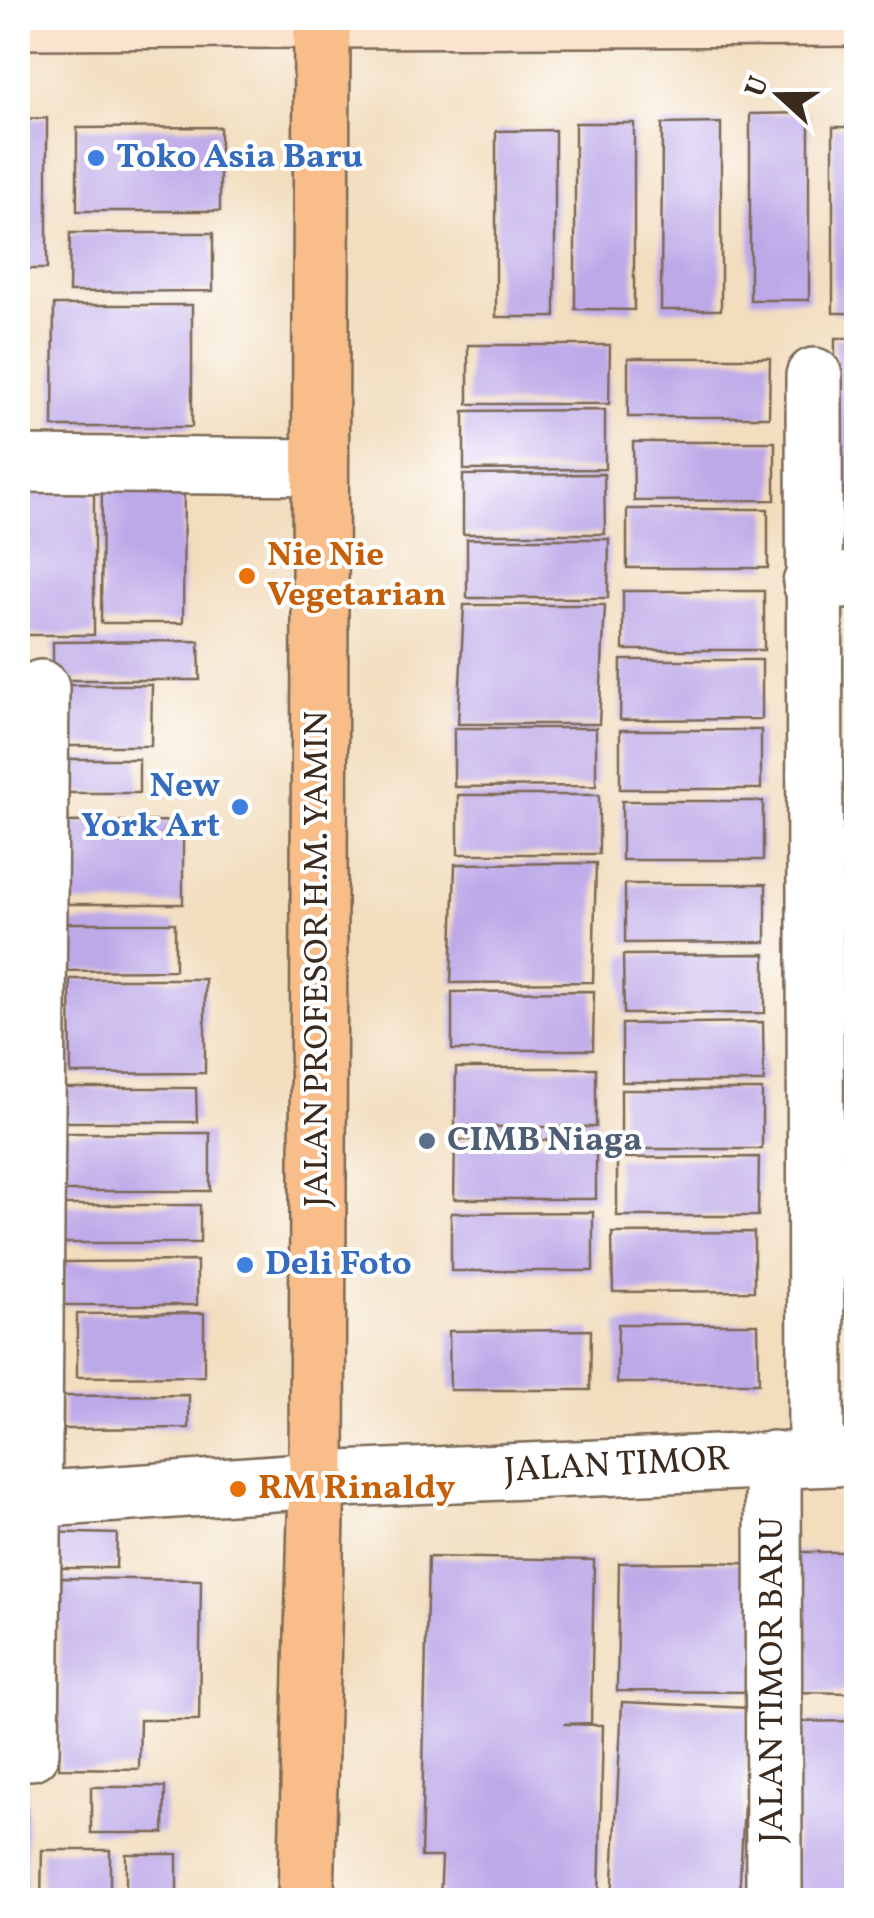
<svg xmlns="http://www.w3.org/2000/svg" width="874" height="1918" font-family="Vollkorn,serif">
<rect width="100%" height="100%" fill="#fff"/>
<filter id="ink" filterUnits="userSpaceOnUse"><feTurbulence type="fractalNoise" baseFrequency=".01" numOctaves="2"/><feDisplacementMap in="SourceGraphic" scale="20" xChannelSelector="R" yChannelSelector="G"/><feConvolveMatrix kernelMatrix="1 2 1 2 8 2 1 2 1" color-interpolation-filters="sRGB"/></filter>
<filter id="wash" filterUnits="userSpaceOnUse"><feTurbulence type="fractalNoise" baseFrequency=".0048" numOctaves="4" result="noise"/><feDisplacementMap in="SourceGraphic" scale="40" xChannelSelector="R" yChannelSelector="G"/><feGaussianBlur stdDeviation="2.25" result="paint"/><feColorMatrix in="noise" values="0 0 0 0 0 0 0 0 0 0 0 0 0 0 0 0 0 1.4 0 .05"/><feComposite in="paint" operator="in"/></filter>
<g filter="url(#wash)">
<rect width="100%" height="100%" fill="#f2ddbd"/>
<g id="blocks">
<g fill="#bea9e8">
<polygon points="809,113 809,300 750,300 750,114"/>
<polygon points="47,118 47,269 18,269 18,119"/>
<polygon points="575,123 634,123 634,310 575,309"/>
<polygon points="721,123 721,310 661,310 662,124"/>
<polygon points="220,127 220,211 77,211 77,128"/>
<rect x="833" y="127" width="23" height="186"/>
<polygon points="555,130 555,317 496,317 496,131"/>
<polygon points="70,233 213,233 213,291 69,292"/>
<polygon points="54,305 192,305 192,427 53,427"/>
<polygon points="835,338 856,338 856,525 834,525"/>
<polygon points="468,345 610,345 609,404 468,404"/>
<polygon points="628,358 770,358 769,417 628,417"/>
<polygon points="605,410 605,469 464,470 464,411"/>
<polygon points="633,442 775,442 775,500 634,501"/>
<polygon points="604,474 605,534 463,534 463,475"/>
<rect x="18" y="477" width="76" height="158"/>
<polygon points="102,478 184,478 183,623 101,623"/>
<rect x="627" y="509" width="141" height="59"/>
<polygon points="467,539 609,539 608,598 467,598"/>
<rect x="623" y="591" width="141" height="59"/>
<polygon points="464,605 605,605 599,724 458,724"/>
<polygon points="199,641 200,680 53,680 53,642"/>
<polygon points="621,660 762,660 762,719 620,720"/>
<polygon points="64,685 152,685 151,746 64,746"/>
<polygon points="454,728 596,728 596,786 454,787"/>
<rect x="620" y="730" width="141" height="59"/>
<rect x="45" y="759" width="94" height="34"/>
<rect x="458" y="795" width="141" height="59"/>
<rect x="622" y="801" width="141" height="59"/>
<polygon points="183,821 183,904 54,904 55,822"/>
<polygon points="596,863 593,982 451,983 455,864"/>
<polygon points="625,884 766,884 766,942 625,943"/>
<polygon points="56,923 175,923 175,970 55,971"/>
<polygon points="765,954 765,1013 624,1014 623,955"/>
<polygon points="70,979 205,979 205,1073 71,1074"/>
<polygon points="594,991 593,1050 452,1050 452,992"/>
<polygon points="763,1022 764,1082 622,1082 622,1024"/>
<polygon points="456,1068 596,1068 596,1127 455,1127"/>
<polygon points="59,1088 196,1088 197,1122 58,1122"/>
<rect x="621" y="1090" width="141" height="59"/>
<rect x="60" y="1133" width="150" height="58"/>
<polygon points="455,1140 596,1140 596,1199 454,1199"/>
<polygon points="759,1157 758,1216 617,1216 617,1158"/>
<rect x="54" y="1205" width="146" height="38"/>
<polygon points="593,1212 593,1271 451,1271 451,1213"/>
<polygon points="754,1232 754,1291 613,1292 612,1233"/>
<polygon points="197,1261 197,1305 64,1305 64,1262"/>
<polygon points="204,1313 204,1376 77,1377 77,1314"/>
<polygon points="618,1324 758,1324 759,1383 617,1383"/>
<polygon points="591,1330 590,1390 450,1390 449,1331"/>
<polygon points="189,1395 189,1428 63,1429 63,1396"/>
<polygon points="38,1532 117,1534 116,1568 38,1568"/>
<polygon points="789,1552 856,1552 854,1693 788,1692"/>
<polygon points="428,1557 594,1560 591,1723 564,1724 603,1725 599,1900 440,1900 442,1857 421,1857"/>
<polygon points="714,1562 758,1564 756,1692 617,1691 619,1563"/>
<polygon points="61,1578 201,1580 199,1720 140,1720 139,1769 59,1768"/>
<polygon points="622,1702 749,1708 739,1900 612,1900"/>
<polygon points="856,1721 856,1900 796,1900 794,1722"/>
<polygon points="18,1757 27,1757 26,1900 18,1900"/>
<polygon points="91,1787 165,1787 164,1833 91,1833"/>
<polygon points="42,1850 110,1850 110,1900 41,1900"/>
<rect x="126" y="1854" width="51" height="46"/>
</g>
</g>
</g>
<g filter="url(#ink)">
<use href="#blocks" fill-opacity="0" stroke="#7b6956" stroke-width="2.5"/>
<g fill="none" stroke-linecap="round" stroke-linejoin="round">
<defs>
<g id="street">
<polyline points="814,376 816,1458"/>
<polyline points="18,464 319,467"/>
<polyline points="811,583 856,580"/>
<polyline points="773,1459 774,1900"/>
<polyline points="18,1501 317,1480 856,1457"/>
<polyline points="31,1752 41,688"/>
</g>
<polyline id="secondary" points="18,21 856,18"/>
<polyline id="primary" points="306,1900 317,1480 322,18"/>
</defs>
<use href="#street" stroke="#7b6956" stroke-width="60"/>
<use href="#secondary" stroke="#7b6956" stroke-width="60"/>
<use href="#primary" stroke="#7b6956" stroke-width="60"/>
<use href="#street" stroke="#fff" stroke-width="55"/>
<use href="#secondary" stroke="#fce5d0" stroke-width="55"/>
<use href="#primary" stroke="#f8bd89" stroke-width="55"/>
</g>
</g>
<g fill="#3f7fe0" stroke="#fff" stroke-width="4">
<circle cx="96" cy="158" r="10"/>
<circle cx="240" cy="807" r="10"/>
<circle cx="245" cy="1265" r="10"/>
</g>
<g fill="#e8710a" stroke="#fff" stroke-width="4">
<circle cx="247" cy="576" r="10"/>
<circle cx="238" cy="1489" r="10"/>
</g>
<circle fill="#5c6f8a" stroke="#fff" stroke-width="4" cx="427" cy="1141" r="10"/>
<g text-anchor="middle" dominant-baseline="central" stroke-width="8" stroke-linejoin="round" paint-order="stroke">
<g font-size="35" font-weight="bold" fill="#366cbe" stroke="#fff" text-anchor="start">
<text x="116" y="158">Toko Asia Baru</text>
<text x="220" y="787" text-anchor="end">New<tspan x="220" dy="40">York Art</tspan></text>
<text x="265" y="1265">Deli Foto</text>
</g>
<g font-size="35" font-weight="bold" fill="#c56008" stroke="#fff" text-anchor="start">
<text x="267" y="556">Nie Nie<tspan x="267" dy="40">Vegetarian</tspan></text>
<text x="258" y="1489">RM Rinaldy</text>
</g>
<g font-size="35" fill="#3b2a1e" stroke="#fff">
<text transform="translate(318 959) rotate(-90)">JALAN PROFESOR H.M. YAMIN</text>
<text transform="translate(617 1466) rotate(-3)">JALAN TIMOR</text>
<text transform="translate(773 1680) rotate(-90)">JALAN TIMOR BARU</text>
</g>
<g font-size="35" font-weight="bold" fill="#4e5e75" stroke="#fff" text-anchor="start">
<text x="447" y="1141">CIMB Niaga</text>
</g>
</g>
<rect width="874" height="1918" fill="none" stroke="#fff" stroke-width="60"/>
<g transform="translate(779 95) rotate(291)" stroke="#ffffff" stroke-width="8" paint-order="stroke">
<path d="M0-8L18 38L0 25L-18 38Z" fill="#3b2a1e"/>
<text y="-15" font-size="28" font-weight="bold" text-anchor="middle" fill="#3b2a1e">U</text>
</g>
</svg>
